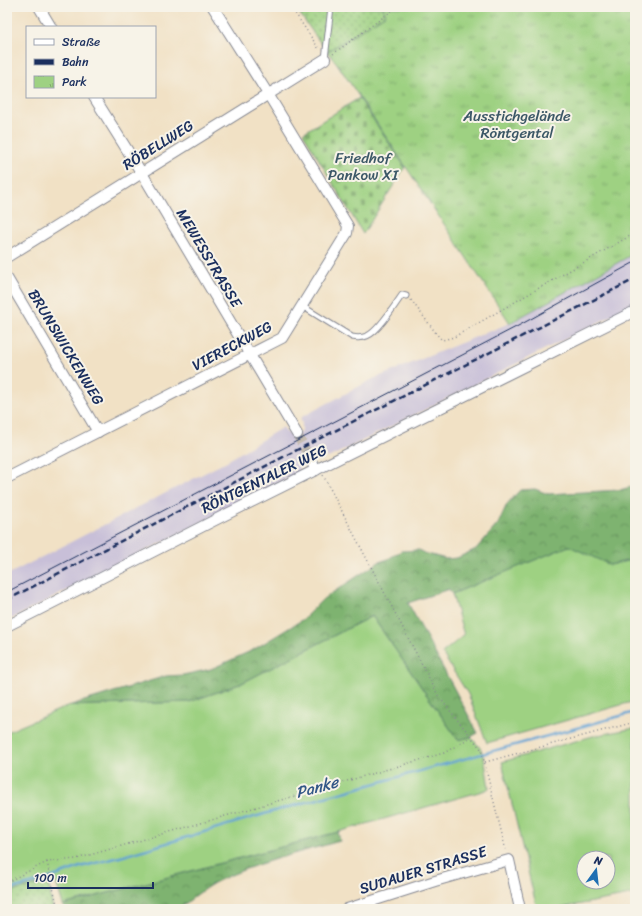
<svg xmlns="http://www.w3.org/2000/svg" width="642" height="916" font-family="Sriracha,sans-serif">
<defs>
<pattern id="forest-crowns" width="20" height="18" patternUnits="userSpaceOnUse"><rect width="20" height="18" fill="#7eb370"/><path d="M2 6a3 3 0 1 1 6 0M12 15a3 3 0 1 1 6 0" fill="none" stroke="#66925f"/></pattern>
<pattern id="cemetery-stones" width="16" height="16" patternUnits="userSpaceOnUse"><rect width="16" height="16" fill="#9ed182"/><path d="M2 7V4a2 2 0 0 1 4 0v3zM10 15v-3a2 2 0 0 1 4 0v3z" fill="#80aa6e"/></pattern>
<pattern id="park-tufts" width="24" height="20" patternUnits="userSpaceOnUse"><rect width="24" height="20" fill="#9ed182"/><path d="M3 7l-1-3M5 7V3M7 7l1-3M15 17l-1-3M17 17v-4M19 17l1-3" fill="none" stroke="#80aa6e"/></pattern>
<pattern id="garden-dots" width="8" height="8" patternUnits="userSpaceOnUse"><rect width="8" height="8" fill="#9ed182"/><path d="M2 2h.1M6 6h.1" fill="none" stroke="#80aa6e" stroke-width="1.8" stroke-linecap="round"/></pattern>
</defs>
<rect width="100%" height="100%" fill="#f7f3e8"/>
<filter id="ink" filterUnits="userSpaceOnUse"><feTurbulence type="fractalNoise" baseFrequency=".025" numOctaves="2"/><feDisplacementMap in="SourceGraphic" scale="8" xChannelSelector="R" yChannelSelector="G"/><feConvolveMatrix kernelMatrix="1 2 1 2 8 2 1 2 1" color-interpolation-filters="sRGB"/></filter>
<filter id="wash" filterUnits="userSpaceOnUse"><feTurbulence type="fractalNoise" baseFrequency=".012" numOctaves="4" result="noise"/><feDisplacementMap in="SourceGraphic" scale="16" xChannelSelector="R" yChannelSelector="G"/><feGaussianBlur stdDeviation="0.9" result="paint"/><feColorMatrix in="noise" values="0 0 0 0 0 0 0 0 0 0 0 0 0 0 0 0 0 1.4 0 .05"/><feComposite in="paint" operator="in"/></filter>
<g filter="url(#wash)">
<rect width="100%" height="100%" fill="#f1e1c5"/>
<polygon fill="#c8bfd8" points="635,253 635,304 328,458 326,455 313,452 303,457 298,470 299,473 7,621 7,575 222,464 283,427 285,431 293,437 302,432 302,423 300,418 373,379 510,323"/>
<g fill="#9ed182" stroke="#5c8070" fill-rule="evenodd">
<polygon points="573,544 610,565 635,559 635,702 628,703 487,743 468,694 442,653 464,635 452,594"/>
<polygon points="372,616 458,740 471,737 481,749 485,762 489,788 486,790 338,832 63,905 56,882 48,882 7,893 7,732 68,706 189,702 240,684"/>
<path d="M635 728V894L555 909H537L502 762 593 736ZM584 858H608V882H584Z"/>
</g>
<g fill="url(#forest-crowns)" stroke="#4c7167">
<polygon points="630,487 635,494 635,559 610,565 569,546 452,594 449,589 408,603 478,733 471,737 458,740 372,616 240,684 189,702 68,706 166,676 183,675 211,669 253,650 302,620 323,599 379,562 388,559 401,551 419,550 424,553 446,559 457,558 476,549 498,524 507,504 520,490 535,489 548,494 620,490"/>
<path d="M338 832 340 841C298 853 253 863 214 883 202 890 190 900 179 909H64L63 905Z"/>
</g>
<polygon fill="url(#cemetery-stones)" stroke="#5c8070" points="359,98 405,167 363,234 303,133"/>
<polygon fill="url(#park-tufts)" stroke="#5c8070" points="382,7 635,7 635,253 510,323 336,62 327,52 386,14"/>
<g fill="url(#garden-dots)" stroke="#5c8070">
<polygon points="295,7 382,7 386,14 327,52"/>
<polygon points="48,882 53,909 7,909 7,893"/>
</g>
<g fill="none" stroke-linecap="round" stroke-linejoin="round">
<polyline stroke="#5fa1d3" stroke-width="2.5" points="7,890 42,881 80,867 120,857 278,810 635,712"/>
</g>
</g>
<g filter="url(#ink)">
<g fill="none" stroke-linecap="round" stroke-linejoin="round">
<polyline stroke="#c6bdb0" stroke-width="10" stroke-dasharray="10 5" stroke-linecap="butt" points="297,434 308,455"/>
<defs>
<g id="lane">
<polyline points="325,59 331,7"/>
<path d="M302 306 352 337C357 338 362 338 367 336 378 332 395 305 402 295L406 296"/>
</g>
<g id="street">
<polyline points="39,7 51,27"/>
<polyline points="94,97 146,180 297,434"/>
<polyline points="7,257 325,59"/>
<polyline points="7,278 98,432"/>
<polyline points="308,455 316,470"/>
<polyline points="7,478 282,338 347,233 348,226 268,94 213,7"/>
<polyline points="7,626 221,517 635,311"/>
<polyline points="347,909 435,881 509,860 520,909"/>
</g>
</defs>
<use href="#lane" stroke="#868892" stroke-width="7"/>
<use href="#street" stroke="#868892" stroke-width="12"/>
<g stroke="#868892" stroke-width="1.5" stroke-dasharray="1 3" stroke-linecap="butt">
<polyline points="291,7 319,49"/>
<polyline points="333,54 397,7"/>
<polyline points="411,300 439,337 442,340 454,337 635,233"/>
<polyline points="323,475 439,697 481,749 506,851"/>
<polyline points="485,762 635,722"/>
<polyline points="47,862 58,909"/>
<polyline points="7,882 47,862 76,859 444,753 471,737"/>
</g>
<use href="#lane" stroke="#fff" stroke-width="5"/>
<use href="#street" stroke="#fff" stroke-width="10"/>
<polyline stroke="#1b2f5e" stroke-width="1" points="7,592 518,326 635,262"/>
<polyline stroke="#1b2f5e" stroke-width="2.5" stroke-dasharray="6 3" stroke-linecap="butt" points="7,600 293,452 635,279"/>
</g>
</g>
<g text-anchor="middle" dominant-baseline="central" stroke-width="4" stroke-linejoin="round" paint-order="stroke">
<g font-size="15" fill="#3c5867" stroke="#f7f3e8">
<text x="517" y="116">Ausstichgelände<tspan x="517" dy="17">Röntgental</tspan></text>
<text x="363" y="158">Friedhof<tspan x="363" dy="17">Pankow XI</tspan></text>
</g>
<g font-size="15" fill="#1b2f5e" stroke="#f7f3e8">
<text transform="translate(158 145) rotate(-32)">RÖBELLWEG</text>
<text transform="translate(209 258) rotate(59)">MEWESSTRASSE</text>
<text transform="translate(232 346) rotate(-28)">VIERECKWEG</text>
<text transform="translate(66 347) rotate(59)">BRUNSWICKENWEG</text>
<text transform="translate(264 479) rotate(-26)">RÖNTGENTALER WEG</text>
<text transform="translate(423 870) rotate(-17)">SUDAUER STRASSE</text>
</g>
<g font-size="16" font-style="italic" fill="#335787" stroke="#f7f3e8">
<text transform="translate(317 787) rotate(-15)">Panke</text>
</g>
</g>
<rect width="642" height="916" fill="none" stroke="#f7f3e8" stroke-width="24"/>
<rect x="26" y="26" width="130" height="72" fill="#f7f3e8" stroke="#9fa5b1"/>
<rect x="34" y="39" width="20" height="6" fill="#ffffff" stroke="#9fa5b1"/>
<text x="62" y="46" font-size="12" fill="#1b2f5e">Straße</text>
<rect x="34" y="59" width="20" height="6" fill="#1b2f5e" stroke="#9fa5b1"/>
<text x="62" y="66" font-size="12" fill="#1b2f5e">Bahn</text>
<rect x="34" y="76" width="20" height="12" fill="url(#park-tufts)" stroke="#9fa5b1"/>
<text x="62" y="86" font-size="12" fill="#1b2f5e">Park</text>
<g transform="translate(596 870) rotate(15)"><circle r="19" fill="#f7f3e8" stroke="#9fa5b1"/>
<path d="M0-3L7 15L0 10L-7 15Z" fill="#1f6fb2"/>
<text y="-6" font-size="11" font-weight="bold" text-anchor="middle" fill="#1b2f5e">N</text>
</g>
<path d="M28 882v6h125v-6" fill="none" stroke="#1b2f5e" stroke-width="2"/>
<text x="34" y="882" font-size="12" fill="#1b2f5e" stroke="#f7f3e8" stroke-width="3" paint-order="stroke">100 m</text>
</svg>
